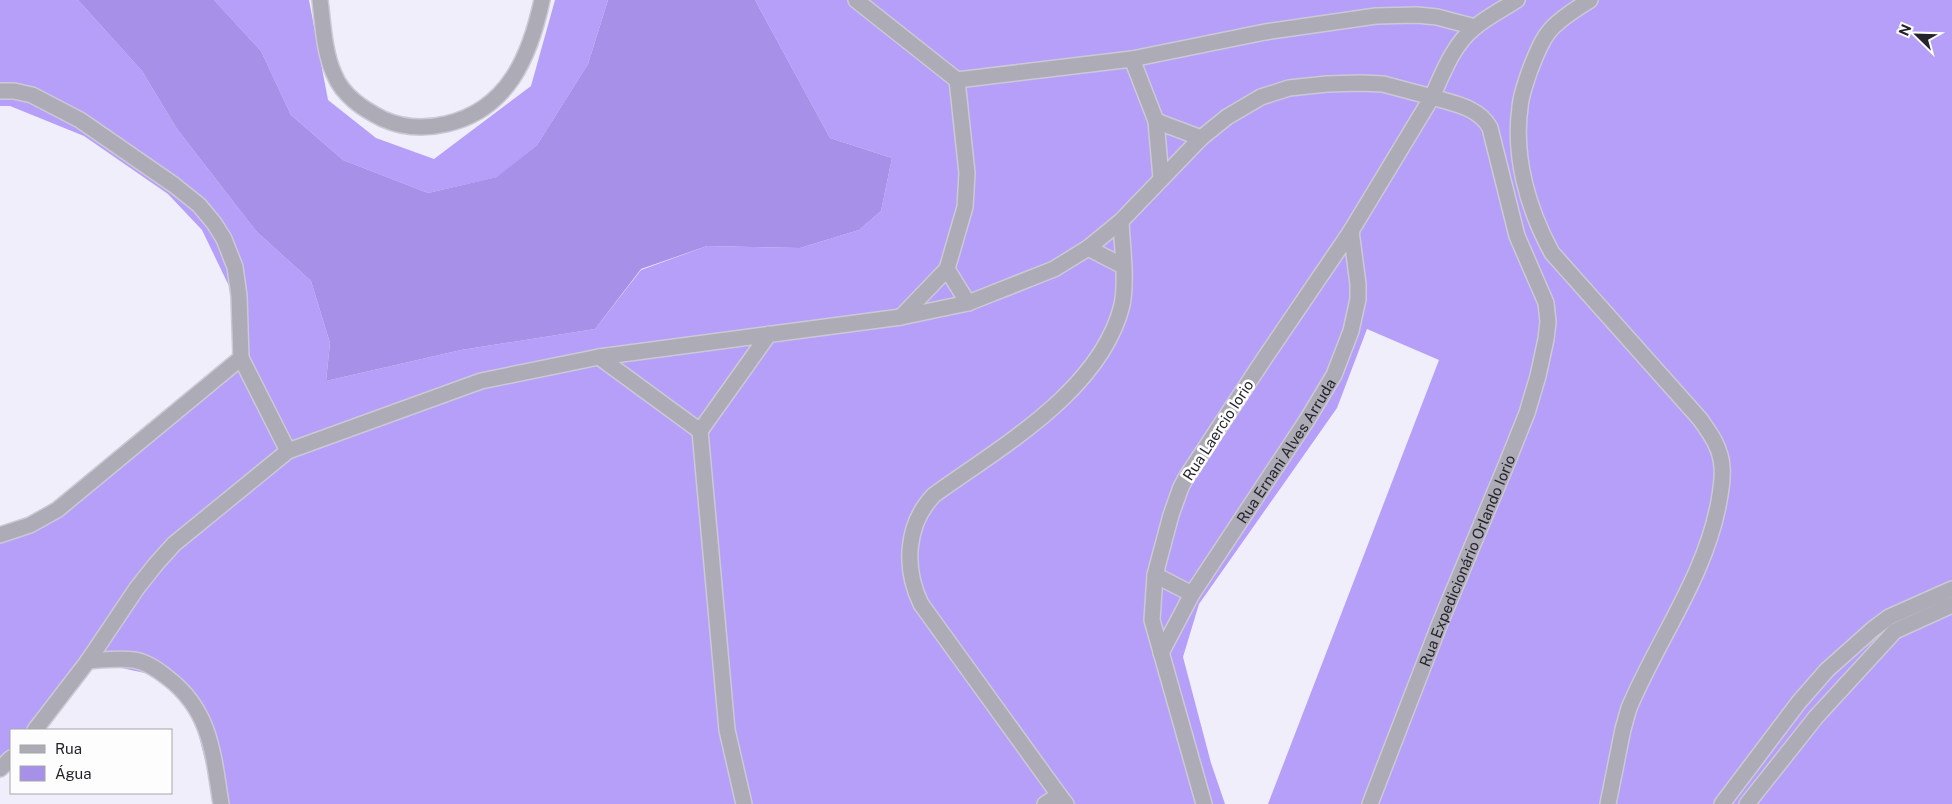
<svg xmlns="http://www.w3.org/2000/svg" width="1952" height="804" font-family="'Public Sans',sans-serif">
<rect width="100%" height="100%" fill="#f1eefc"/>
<g fill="#b59ff8">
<polygon points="0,0 78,0 142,71 177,129 256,231 311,281 330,343 326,381 461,350 595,329 641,270 707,246 800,248 859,230 881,211 892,158 830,138 755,0 1952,0 1952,804 1268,804 1439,360 1367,329 1337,408 1199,604 1183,657 1211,763 1225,804 216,804 189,696 145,673 89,661 30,730 11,730 11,753 0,767 0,534 98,475 241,358 229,286 202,230 168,194 84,136 10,106 0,106"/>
<polygon points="214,0 309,0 328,100 376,138 434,159 531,86 555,0 608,0 588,64 537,145 498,177 428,193 343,160 291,115 261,51"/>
</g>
<polygon fill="#a690e8" points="78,0 214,0 261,51 291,115 343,160 428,193 497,177 537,145 588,64 608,0 755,0 830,138 892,158 881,211 859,230 800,248 707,246 641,269 595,329 461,350 326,381 330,343 311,281 256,231 177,129 142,71"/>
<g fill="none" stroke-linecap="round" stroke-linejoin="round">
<defs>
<g id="minor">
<path d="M320 0C323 24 324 52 334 74 343 96 363 109 383 119 403 128 425 129 446 124 508 110 530 56 542 0"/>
<polyline points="856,0 957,80 1132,59"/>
<polyline points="0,91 14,91 32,95 80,120 174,185 199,205 214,223 224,239 235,267 239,296 241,358 288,451 481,381 599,357"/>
<polyline points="1156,121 1132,59 1265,32 1376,16 1417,15 1437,17 1475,27"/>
<polyline points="1161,178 1156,121 1201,138"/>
<polyline points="1088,248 1123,266"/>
<polyline points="947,269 968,303"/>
<polyline points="901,317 947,269 965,207 967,173 957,80"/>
<polyline points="769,334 700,431 599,357 901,317 968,303 1054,269 1088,248 1121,221 1201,138 1227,117 1261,97 1289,88 1327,84 1360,83 1383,84 1432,97 1351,231 1264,359 1187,476 1181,487 1171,515 1155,575 1152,620 1204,804"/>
<polyline points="700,431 727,730 744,804"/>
<polyline points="0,535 30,525 57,510 241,358"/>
<polyline points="1155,575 1192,594"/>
<path id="s1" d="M1161 653 1192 594 1307 420 1334 375 1351 331 1358 299V284L1351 231"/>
<path d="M88 661C103 660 120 658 134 660 147 662 158 670 168 678 211 711 213 754 221 804"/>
<polyline points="35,730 88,661 137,588 156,564 174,544 288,451"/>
<polyline points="0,769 11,758"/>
<path d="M1059 795 921 604C904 569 905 525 934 495 1000 447 1101 391 1122 305 1127 280 1122 246 1121 221"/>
<polyline points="1045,804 1059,795 1066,804"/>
<path id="s2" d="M1370 804 1440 623 1507 463 1527 413 1538 376 1546 339 1548 322 1546 303 1517 236 1490 128C1479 107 1452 103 1432 97 1443 73 1453 45 1474 28 1487 17 1503 9 1517 0"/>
<polyline points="1722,804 1799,702 1827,670 1873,629 1889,617 1952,589"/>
<polyline points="1747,804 1816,717 1895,631 1952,605"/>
</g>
<path id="tertiary" d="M1590 0C1577 8 1564 16 1553 27 1542 38 1536 55 1530 70 1526 82 1521 94 1520 107 1513 157 1528 209 1552 253L1700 419C1710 433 1721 448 1722 467 1723 478 1721 490 1719 501 1706 575 1658 639 1629 708L1623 729 1608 804"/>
</defs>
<use href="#minor" stroke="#ccc9d6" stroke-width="18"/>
<use href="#tertiary" stroke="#ccc9d6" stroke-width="18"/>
<use href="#minor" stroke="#adabb5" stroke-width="15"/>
<use href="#tertiary" stroke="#adabb5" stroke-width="15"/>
</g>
<g text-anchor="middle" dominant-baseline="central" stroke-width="5" stroke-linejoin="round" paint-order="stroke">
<g font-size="15" fill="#24232b" stroke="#fdfdfd">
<text transform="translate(1218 430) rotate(-57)">Rua Laercio Iorio</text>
<text stroke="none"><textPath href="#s1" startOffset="238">Rua Ernani Alves Arruda</textPath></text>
<text stroke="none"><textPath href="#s2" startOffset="262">Rua Expedicionário Orlando Iorio</textPath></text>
</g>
</g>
<rect x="10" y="729" width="162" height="65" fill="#fdfdfd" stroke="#a6a6a9"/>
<rect x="20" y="745" width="25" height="8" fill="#adabb5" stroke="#a6a6a9"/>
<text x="55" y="754" font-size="15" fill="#24232b">Rua</text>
<rect x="20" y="766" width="25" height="15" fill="#a690e8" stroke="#a6a6a9"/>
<text x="55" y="779" font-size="15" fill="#24232b">Água</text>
<g transform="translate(1917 35) rotate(293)" stroke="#fdfdfd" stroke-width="4" paint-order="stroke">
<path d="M0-4L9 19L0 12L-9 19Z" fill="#24232b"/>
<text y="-8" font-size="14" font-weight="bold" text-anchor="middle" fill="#24232b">N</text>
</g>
</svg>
